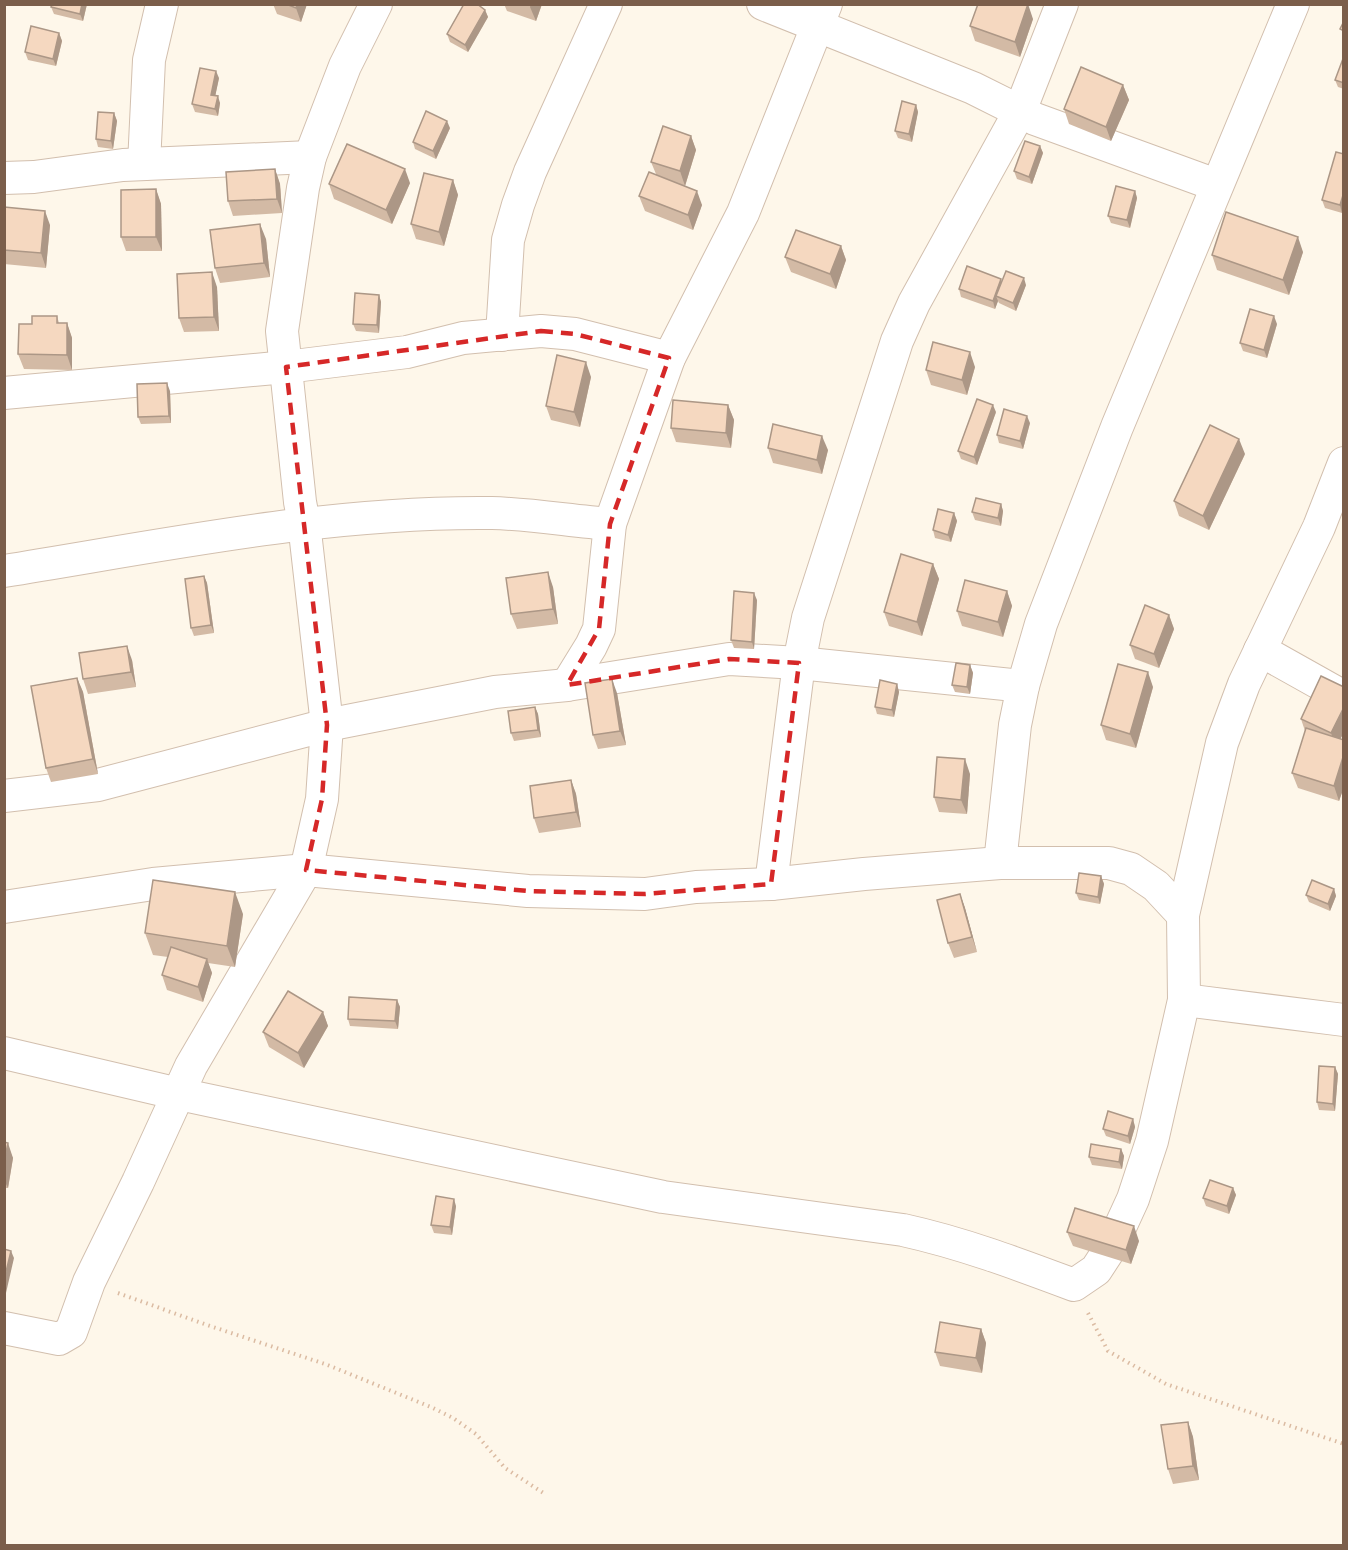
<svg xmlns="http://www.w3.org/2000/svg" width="1348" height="1550" font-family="Karla,sans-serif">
<rect width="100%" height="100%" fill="#fef7ea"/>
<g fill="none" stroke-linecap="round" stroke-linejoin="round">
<defs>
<g id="minor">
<polyline points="763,4 973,88 1035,119 1216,185"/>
<polyline points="144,164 149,60 162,4"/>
<polyline points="4,178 34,177 123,165 310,157"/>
<polyline points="502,335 508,240 518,205 530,172 606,4"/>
<polyline points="4,393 286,367 407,352 463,338 541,331 575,334 669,358"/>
<path d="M4 571C166 545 328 511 492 513 531 514 571 521 610 524"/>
<polyline points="1260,650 1344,697"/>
<polyline points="567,685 591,646 599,629 610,524 669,358 743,213 826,4"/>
<polyline points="4,796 98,785 327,725 495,692 567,685 729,659 799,663 1023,686"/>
<polyline points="1000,863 1015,725 1023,686 1041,624 1117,427 1293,4"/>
<polyline points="771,884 799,663 808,618 897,341 914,303 1020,111 1062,4"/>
<polyline points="4,907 153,884 306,870 528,891 645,894 696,887 771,884 864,874 1000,863 1109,863 1131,869 1156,886 1183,915 1222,743 1244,684 1319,527 1344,463"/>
<polyline points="1184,1000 1344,1020"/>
<path d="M4 1053 179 1094 663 1197 903 1230C962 1243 1018 1264 1074 1285L1096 1270 1111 1247 1133 1199 1152 1141 1184 1000 1183 915"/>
<polyline points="4,1328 59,1339 71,1332 89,1282 138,1182 191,1066 306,870 322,799 327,725 304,523 300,502 282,331 303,188 310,157 345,66 376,4"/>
</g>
</defs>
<use href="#minor" stroke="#d2bfae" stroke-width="34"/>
<g stroke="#dbbba2" stroke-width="4" stroke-dasharray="1.5 4.5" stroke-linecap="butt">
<polyline points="118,1293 207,1325 325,1364 431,1407 453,1418 476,1434 505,1468 545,1494"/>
<polyline points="1088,1313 1108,1351 1166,1384 1344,1444"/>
</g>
<use href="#minor" stroke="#fff" stroke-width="32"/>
</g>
<g fill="#d3baa5">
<polygon points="87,4 83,21 54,14 51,7"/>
<polygon points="273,4 307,4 301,22 277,14"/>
<polygon points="504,4 542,4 536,21 507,11"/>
<polygon points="485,10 488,17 468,52 450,42 447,34"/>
<polygon points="1033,19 1020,57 975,41 970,26"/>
<polygon points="59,33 62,41 56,66 28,60 25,52"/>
<polygon points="1344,56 1344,89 1338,87 1335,80"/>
<polygon points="219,78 215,96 220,103 218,116 195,112 192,104"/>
<polygon points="1123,85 1129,100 1111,141 1069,124 1064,109"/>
<polygon points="916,105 918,112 912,142 898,138 895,131"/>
<polygon points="114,113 117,121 113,149 98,147 96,139"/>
<polygon points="450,128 436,159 415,149 413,142"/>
<polygon points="691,136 696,150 685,186 702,205 693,230 645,211 639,196 656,174 651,162"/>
<polygon points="1040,146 1043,153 1032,184 1017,179 1014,171"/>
<polygon points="1344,154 1344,209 1342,213 1325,208 1322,200"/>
<polygon points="275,169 280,184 282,213 233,216 228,201"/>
<polygon points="453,180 458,195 444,246 416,239 411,224"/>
<polygon points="410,183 392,224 334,199 329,184"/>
<polygon points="156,189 161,204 162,251 126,251 121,237"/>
<polygon points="1135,191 1137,198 1130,228 1111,223 1108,216"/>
<polygon points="4,207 50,225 46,268 4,264"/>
<polygon points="266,239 270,277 220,283 215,268"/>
<polygon points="841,246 846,260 836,289 791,272 785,257"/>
<polygon points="1303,252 1289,295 1217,270 1212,255"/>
<polygon points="1002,282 1026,285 1016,311 999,303 998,301 995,309 961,297 959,289"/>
<polygon points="217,287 219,331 184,332 179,318"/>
<polygon points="379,295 381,302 379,333 356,331 353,324"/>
<polygon points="57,316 59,323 67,323 72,338 72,370 24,369 18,354 32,324"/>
<polygon points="1277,324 1267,358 1243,351 1240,343"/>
<polygon points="975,367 967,395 931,385 926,370"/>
<polygon points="591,377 580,427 551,420 546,406"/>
<polygon points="170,391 171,423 141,424 138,417"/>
<polygon points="728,405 734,420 731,448 676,442 671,428"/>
<polygon points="996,412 977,465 961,459 958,451"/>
<polygon points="1030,423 1023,449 999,443 997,435"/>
<polygon points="768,448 828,450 822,474 773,463"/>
<polygon points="1245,454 1209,530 1179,516 1174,501"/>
<polygon points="1001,504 1003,511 1001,526 975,520 972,512"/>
<polygon points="954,513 957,521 951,542 935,538 933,530"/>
<polygon points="933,564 939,579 922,636 889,626 884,612"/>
<polygon points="204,576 207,583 214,633 194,636 191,628"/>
<polygon points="553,587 558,624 517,629 511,614"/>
<polygon points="1007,591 1012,606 1003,637 962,626 957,611"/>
<polygon points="757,600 754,649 734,648 731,640"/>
<polygon points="1169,615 1174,629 1159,668 1135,659 1130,645"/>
<polygon points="132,660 136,687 88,694 83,679"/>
<polygon points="970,665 973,673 970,694 955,692 952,685"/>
<polygon points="77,678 83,692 98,774 51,782 46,768"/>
<polygon points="897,684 899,692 894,717 877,714 875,707"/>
<polygon points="1153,687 1136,748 1106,740 1101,725"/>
<polygon points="1344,687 1344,732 1340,739 1344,740 1344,787 1339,801 1298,788 1292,773 1305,731 1301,719"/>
<polygon points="617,693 626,745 598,749 593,735"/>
<polygon points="535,707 538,714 541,737 514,741 511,733"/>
<polygon points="970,774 967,814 939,812 934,797"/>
<polygon points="571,780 576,794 581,827 539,833 534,818"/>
<polygon points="1101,876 1104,884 1100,904 1079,900 1076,893"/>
<polygon points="1334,889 1336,896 1330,911 1309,902 1306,895"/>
<polygon points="960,894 965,908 977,952 954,958 948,943"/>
<polygon points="243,914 235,967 208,963 212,973 203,1002 167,990 162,975 168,957 153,955 145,933"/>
<polygon points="397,1000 400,1007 398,1029 350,1026 348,1019"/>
<polygon points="323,1012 328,1026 304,1068 269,1047 263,1032"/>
<polygon points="1335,1067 1338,1074 1335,1111 1319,1110 1317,1102"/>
<polygon points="1133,1119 1135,1127 1130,1144 1106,1136 1103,1129"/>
<polygon points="4,1142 13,1158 8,1188 4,1188"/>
<polygon points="1121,1149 1124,1156 1122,1169 1092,1165 1089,1157"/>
<polygon points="1233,1188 1236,1195 1229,1214 1206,1206 1203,1198"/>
<polygon points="456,1206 452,1235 434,1233 431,1225"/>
<polygon points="1067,1232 1139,1241 1131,1264 1073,1246"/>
<polygon points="981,1329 986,1343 982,1373 940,1366 935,1352"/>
<polygon points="1188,1422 1193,1437 1199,1480 1173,1484 1168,1469"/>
</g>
<g fill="#ac9786">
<polygon points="82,4 87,4 83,21 80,14"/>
<polygon points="297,4 307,4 301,22 296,8"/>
<polygon points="531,4 542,4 536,21 530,7"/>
<polygon points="1028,4 1033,19 1020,57 1015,42"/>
<polygon points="485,10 488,17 468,52 465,45"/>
<polygon points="59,33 62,41 56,66 53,59"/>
<polygon points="216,71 219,78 214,102 211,95"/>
<polygon points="1123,85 1129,100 1111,141 1106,127"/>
<polygon points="218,96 220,103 218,116 215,109"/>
<polygon points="916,105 918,112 912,142 909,134"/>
<polygon points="114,113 117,121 113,149 111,141"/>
<polygon points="447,121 450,128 436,159 433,151"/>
<polygon points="691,136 696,150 685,186 680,171"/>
<polygon points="1040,146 1043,153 1032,184 1029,177"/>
<polygon points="275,169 280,184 282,213 277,199"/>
<polygon points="405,169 410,183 392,224 386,210"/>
<polygon points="453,180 458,195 444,246 439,232"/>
<polygon points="156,189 161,204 162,251 156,237"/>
<polygon points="697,191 702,205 693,230 688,215"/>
<polygon points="1135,191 1137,198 1130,228 1127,220"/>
<polygon points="1344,192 1344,209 1342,213 1340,205"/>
<polygon points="45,211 50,225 46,268 41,253"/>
<polygon points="260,224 266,239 270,277 264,263"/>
<polygon points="1298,237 1303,252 1289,295 1283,280"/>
<polygon points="841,246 846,260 836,289 830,274"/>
<polygon points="212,272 217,287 219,331 214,317"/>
<polygon points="1024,278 1026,285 1016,311 1013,303"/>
<polygon points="1001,279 1003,286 996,296 998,301 995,309 993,301"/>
<polygon points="379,295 381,302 379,333 377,325"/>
<polygon points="1274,316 1277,324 1267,358 1264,350"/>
<polygon points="67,323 72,338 72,370 67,355"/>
<polygon points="970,352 975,367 967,395 962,380"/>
<polygon points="586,362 591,377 580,427 574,412"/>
<polygon points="167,383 170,391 171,423 169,416"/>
<polygon points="728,405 734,420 731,448 726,433"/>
<polygon points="993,405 996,412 977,465 974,457"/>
<polygon points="1027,416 1030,423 1023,449 1020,441"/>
<polygon points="822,436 828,450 822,474 817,460"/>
<polygon points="1239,439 1245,454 1209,530 1203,516"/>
<polygon points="1001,504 1003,511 1001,526 998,518"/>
<polygon points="954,513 957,521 951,542 948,535"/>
<polygon points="933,564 939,579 922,636 917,622"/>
<polygon points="548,572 553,587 558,624 553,609"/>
<polygon points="204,576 207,583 214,633 211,625"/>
<polygon points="1007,591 1012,606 1003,637 998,622"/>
<polygon points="754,593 757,600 754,649 752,642"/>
<polygon points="1169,615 1174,629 1159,668 1154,654"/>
<polygon points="127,646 132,660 136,687 131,672"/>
<polygon points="970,665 973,673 970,694 967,687"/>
<polygon points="1148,672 1153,687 1136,748 1130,734"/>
<polygon points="77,678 83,692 98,774 93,759"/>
<polygon points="612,679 617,693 626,745 620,731"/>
<polygon points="897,684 899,692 894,717 892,710"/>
<polygon points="535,707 538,714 541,737 538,730"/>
<polygon points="1344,707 1344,732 1336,748 1331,733"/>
<polygon points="1344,754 1344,787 1339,801 1334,786"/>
<polygon points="965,759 970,774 967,814 961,800"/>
<polygon points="571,780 576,794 581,827 576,812"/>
<polygon points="1101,876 1104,884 1100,904 1098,897"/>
<polygon points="1334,889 1336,896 1330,911 1328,904"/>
<polygon points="235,892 243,914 235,967 227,946"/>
<polygon points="960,894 965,908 977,952 972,937"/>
<polygon points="207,959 212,973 203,1002 198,987"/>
<polygon points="397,1000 400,1007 398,1029 395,1021"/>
<polygon points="323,1012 328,1026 304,1068 298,1053"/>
<polygon points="1335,1067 1338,1074 1335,1111 1333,1104"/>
<polygon points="1133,1119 1135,1127 1130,1144 1128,1136"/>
<polygon points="8,1143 13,1158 8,1188 4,1180 4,1162"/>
<polygon points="1121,1149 1124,1156 1122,1169 1119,1162"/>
<polygon points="1233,1188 1236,1195 1229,1214 1227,1206"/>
<polygon points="454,1199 456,1206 452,1235 450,1227"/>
<polygon points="1134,1226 1139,1241 1131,1264 1126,1250"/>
<polygon points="11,1251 14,1258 6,1293 4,1289 4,1280"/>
<polygon points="981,1329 986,1343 982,1373 976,1358"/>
<polygon points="1188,1422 1193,1437 1199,1480 1193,1466"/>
</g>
<g fill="#f5d8c0" stroke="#ac9786" stroke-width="1.5">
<polygon points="52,4 82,4 80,14 51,7"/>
<polygon points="286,4 297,4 296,8"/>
<polygon points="464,4 477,4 485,10 465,45 447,34"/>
<polygon points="978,4 1028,4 1015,42 970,26"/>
<polygon points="1344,21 1344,31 1340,29"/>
<polygon points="31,26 59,33 53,59 25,52"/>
<polygon points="1344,56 1344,83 1335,80"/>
<polygon points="1081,67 1123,85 1106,127 1064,109"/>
<polygon points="200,68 216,71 211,95 218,96 215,109 192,104"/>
<polygon points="902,101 916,105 909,134 895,131"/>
<polygon points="426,111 447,121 433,151 413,142"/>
<polygon points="98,112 114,113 111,141 96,139"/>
<polygon points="663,126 691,136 680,171 651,162"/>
<polygon points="1025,141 1040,146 1029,177 1014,171"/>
<polygon points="347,144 405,169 386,210 329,184"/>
<polygon points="1336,152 1344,154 1344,192 1340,205 1322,200"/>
<polygon points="275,169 277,199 228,201 226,172"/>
<polygon points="649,172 697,191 688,215 639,196"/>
<polygon points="424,173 453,180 439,232 411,224"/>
<polygon points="1116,186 1135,191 1127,220 1108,216"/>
<polygon points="156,189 156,237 121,237 121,190"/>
<polygon points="4,207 45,211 41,253 4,250"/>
<polygon points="1226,212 1298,237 1283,280 1212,255"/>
<polygon points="260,224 264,263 215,268 210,230"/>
<polygon points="796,230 841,246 830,274 785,257"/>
<polygon points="967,266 1001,279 993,301 959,289"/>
<polygon points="1006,271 1024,278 1013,303 996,296"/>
<polygon points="212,272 214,317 179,318 177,274"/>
<polygon points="355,293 379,295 377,325 353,324"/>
<polygon points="1250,309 1274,316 1264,350 1240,343"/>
<polygon points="32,316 57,316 57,323 67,323 67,355 18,354 19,324 32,324"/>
<polygon points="933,342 970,352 962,380 926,370"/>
<polygon points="557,355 586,362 574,412 546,406"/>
<polygon points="167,383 169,416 138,417 137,384"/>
<polygon points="977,399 993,405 974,457 958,451"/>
<polygon points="673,400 728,405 726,433 671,428"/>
<polygon points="1004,409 1027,416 1020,441 997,435"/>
<polygon points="773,424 822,436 817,460 768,448"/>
<polygon points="1210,425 1239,439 1203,516 1174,501"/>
<polygon points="976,498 1001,504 998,518 972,512"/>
<polygon points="938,509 954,513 948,535 933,530"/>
<polygon points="901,554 933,564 917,622 884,612"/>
<polygon points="548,572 553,609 511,614 506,578"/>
<polygon points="204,576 211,625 191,628 185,579"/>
<polygon points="965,580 1007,591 998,622 957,611"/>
<polygon points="734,591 754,593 752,642 731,640"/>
<polygon points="1145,605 1169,615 1154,654 1130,645"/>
<polygon points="127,646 131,672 83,679 79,653"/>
<polygon points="956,663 970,665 967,687 952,685"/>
<polygon points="1118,664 1148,672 1130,734 1101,725"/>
<polygon points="1321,676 1344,687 1344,707 1331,733 1301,719"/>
<polygon points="77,678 93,759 46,768 31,686"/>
<polygon points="612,679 620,731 593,735 585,683"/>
<polygon points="880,680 897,684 892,710 875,707"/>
<polygon points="535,707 538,730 511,733 508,711"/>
<polygon points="1306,728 1344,740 1344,754 1334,786 1292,773"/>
<polygon points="937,757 965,759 961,800 934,797"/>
<polygon points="571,780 576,812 534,818 530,786"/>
<polygon points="1079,873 1101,876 1098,897 1076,893"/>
<polygon points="153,880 235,892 227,946 145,933"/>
<polygon points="1312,880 1334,889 1328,904 1306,895"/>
<polygon points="960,894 972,937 948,943 937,900"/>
<polygon points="171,947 207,959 198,987 162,975"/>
<polygon points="288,991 323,1012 298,1053 263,1032"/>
<polygon points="349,997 397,1000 395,1021 348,1019"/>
<polygon points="1319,1066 1335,1067 1333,1104 1317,1102"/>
<polygon points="1108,1111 1133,1119 1128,1136 1103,1129"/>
<polygon points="4,1142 8,1143 4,1162"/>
<polygon points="1091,1144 1121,1149 1119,1162 1089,1157"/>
<polygon points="1210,1180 1233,1188 1227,1206 1203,1198"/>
<polygon points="436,1196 454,1199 450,1227 431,1225"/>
<polygon points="1075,1208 1134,1226 1126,1250 1067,1232"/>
<polygon points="4,1249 11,1251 4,1280"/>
<polygon points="940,1322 981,1329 976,1358 935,1352"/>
<polygon points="1188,1422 1193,1466 1168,1469 1161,1425"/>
</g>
<path fill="none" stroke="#d62828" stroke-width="4.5" stroke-dasharray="12 8" stroke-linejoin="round" d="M541 331 575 334 669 358 610 524 599 629 567 685 729 659 799 663 771 884 645 894 528 891 306 870 322 799 327 725 286 367Z"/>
<rect width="1348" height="1550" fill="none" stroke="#7b5e4b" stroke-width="12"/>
</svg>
